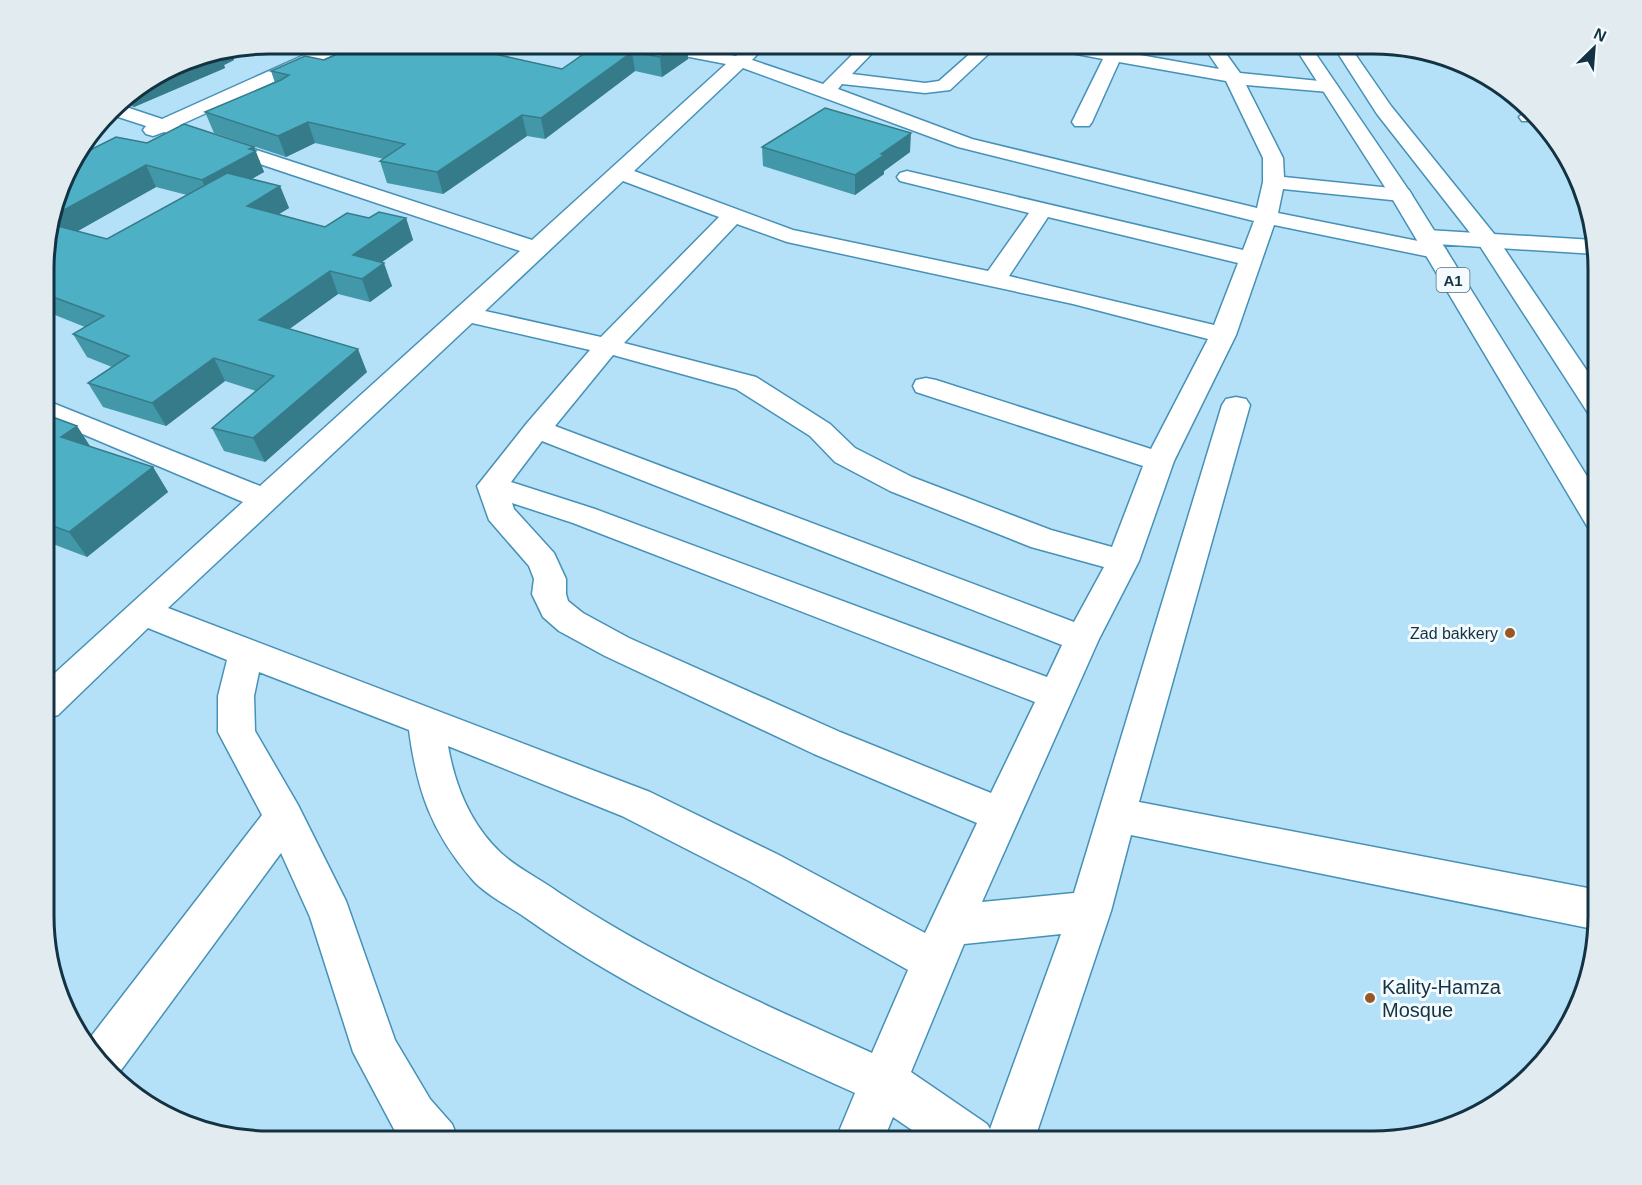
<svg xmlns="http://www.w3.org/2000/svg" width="1642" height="1185" font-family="Helvetica,sans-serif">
<rect width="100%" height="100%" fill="#b4e0f8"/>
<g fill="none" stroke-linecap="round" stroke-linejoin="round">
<defs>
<g id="minor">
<path d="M329 44H351L348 48 180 125 532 240 726 64 648 49 642 48 640 44H673L736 56 749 44H767L752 60 823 84 863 44H881L852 74 925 83 939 81 981 44H999L950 90 925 93 842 84 838 89 972 139 1257 208 1263 182V158L1226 81 1119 62 1092 122 1089 126H1075L1072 122 1103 59 1050 49 1044 48 1041 44H1078L1219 69 1202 44H1219L1240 73 1329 82 1335 83 1338 87 1335 91 1329 92 1246 85 1283 158 1284 177 1401 189 1409 190 1412 195 1409 200 1401 201 1283 189 1278 213 1418 241 1416 237 1419 232 1427 230 1594 240 1596 254 1436 244 1443 246 1447 251 1443 256 1435 258 1274 225 1236 335 1174 461 1139 561 1099 639 982 902 1074 893 1222 405 1226 399 1236 397 1246 399 1250 405 1139 802 1598 890V930L1131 835 1111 911 1034 1141H928L893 1117 883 1141H835L855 1093C742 1042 627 990 526 918 509 906 484 894 471 878 431 831 417 790 409 730L259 672 254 696 255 731 298 805 346 901 395 1040 430 1099 452 1124 459 1141H403L396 1133 353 1052 310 917 281 853 116 1077 86 1043 262 815 218 732V696L227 660 148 628 58 715 45 719V682L243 502 45 418V400L260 486 520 251 164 132 153 136 146 134 143 130 146 126 109 114 117 104 162 119ZM743 68 958 147 1254 221 1243 250 907 171 900 173 897 177 900 181 1029 213 988 271 793 230 634 171ZM623 181 719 217 601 337 485 311ZM1048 217 1238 263 1214 325 1009 276ZM737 224 787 242 1073 304 1208 339 1151 449 936 380 926 378 916 380 913 386 916 392 1143 466 1112 547 1051 530 912 477 855 448 830 424 756 377 624 343ZM472 323 590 350 527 423 477 486 489 520 529 566 534 579 532 594 543 617 559 631 605 656 814 754 977 823 925 933 779 855 650 792 168 608ZM613 355 736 389 810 436 835 462 890 491 1031 547 1104 567 1074 622 555 426ZM542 441 1062 645 1047 677 595 509 511 482ZM512 503 573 523 1035 702 991 793 840 732 629 638 583 613 568 601 566 594V579L554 553 514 509ZM448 746 622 816 749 881 908 970 872 1053C765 1005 655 957 558 892 540 879 517 868 501 853 471 825 455 786 448 746ZM1061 934 990 1129 987 1124 911 1072 964 944Z"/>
<polygon points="1527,110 1536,121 1522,121 1519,117"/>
</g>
<g id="major">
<polygon points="1293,44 1309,44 1412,195 1598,494 1598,530 1587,526 1390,195"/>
<polygon points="1332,44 1348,44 1391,106 1495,235 1598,387 1598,415 1588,413 1478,243 1377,114"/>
</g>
</defs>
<use href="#minor" stroke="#4691b7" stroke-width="3"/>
<use href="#major" stroke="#4691b7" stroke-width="3"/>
<use href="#minor" fill="#fff" fill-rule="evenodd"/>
<use href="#major" fill="#fff" fill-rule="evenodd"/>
</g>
<g fill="#4297a9" fill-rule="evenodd">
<polygon points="360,44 517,44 496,54 562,69 598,44 711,44 705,48 687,44 688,59 662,77 635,71 545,139 527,136 443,194 387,183 380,161 384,159 315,143 286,157 214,133 205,112 275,83 271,71 324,60"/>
<polygon points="231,51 234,60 224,65 225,68 134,107 118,102 120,100 183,61"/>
<path d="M147 143 254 147 264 172 252 179 280 186 289 208 279 214 325 227 369 218H406L413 240 382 262 392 286 370 302 338 294 289 329 367 372 265 462 224 451 212 428 256 391 225 381 166 426 103 407 88 383 112 367 87 357 73 334 85 327 45 311V240ZM156 187 187 195 107 239 77 231Z"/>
<polygon points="762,147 910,152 884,171 884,174 855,195 763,166"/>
<polygon points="45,419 77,426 90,446 153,467 168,492 87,557 45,541"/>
</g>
<g fill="#367b89">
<polygon points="476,44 517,44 472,68 468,48"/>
<polygon points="681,44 687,44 688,59 662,77 660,57"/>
<polygon points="705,44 711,44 705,48"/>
<polygon points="231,51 234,60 224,65 225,68 134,107 128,95 174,66 192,59"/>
<polygon points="632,52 635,71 545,139 541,118"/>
<polygon points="110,113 112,117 104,121"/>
<polygon points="522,115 527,136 443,194 437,172"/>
<polygon points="308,122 315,143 286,157 278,136"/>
<polygon points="911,133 910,152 884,171 884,174 855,195 855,175 881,154"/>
<polygon points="254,147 264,172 211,201 202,180 249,149"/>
<polygon points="146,165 156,187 62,240 49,228 53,216"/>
<polygon points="280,186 289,208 256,228 247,206"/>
<polygon points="406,218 413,240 361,277 353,255"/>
<polygon points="384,263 392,286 370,302 362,279"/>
<polygon points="330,271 338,294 270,343 259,320"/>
<polygon points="358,349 367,372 265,462 253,438"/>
<polygon points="214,358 225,381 166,426 152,403"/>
<polygon points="77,426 93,451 61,437"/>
<polygon points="153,467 168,492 87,557 69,532"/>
</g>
<g fill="#4db0c4" stroke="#367b89" stroke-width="1.5">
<polygon points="360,44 476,44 468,48 562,69 598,44 681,44 660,57 632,52 541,118 522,115 437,172 380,161 405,144 308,122 278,136 205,112 281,80 289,75 271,71 305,56 324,60"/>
<polygon points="192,59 174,66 183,61"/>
<polygon points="825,108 911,133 881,154 884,155 855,175 762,147"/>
<polygon points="184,124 254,147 249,149 256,151 202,180 146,165 53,216 67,169 76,157 116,137 147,143"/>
<polygon points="227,173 280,186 247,206 325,227 347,213 369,218 379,212 406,218 353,255 384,263 362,279 330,271 259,320 358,349 253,438 212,428 274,376 214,358 152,403 88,383 129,356 73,334 104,316 45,294 45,240 50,224 107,239"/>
<polygon points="50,416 77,426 61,437 153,467 69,532 45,523 45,419"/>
</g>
<g fill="#9a5726" stroke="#f4fbff" stroke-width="2">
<circle cx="1510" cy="633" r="6"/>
<circle cx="1370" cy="998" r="6"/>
</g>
<g text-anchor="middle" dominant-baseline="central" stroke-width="6" stroke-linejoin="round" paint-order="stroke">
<rect fill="#f4fbff" stroke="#566e7b" stroke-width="1.5" x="1436.5" y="268" width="33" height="24" rx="4.5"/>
<g font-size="15" font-weight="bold" fill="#133242">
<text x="1453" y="280">A1</text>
</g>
<g font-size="16" fill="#133242" stroke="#f4fbff" text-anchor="end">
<text x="1498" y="633">Zad bakkery</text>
</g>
<g font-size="20" fill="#133242" stroke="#f4fbff" text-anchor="start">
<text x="1382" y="987">Kality-Hamza<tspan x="1382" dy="23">Mosque</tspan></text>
</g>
</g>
<path d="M0 0H1642V1185H0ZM269 54H1373A215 215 0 0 1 1588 269V916A215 215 0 0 1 1373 1131H269A215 215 0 0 1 54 916V269A215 215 0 0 1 269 54Z" fill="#e2ebf0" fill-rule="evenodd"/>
<path fill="none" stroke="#133242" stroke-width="3" d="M269 54H1373A215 215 0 0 1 1588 269V916A215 215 0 0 1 1373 1131H269A215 215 0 0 1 54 916V269A215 215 0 0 1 269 54Z"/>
<g transform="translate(1594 48) rotate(25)" stroke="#f4fbff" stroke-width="4.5" paint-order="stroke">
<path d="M0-4.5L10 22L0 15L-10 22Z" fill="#133242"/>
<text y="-9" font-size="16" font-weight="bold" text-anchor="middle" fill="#133242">N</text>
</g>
</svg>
